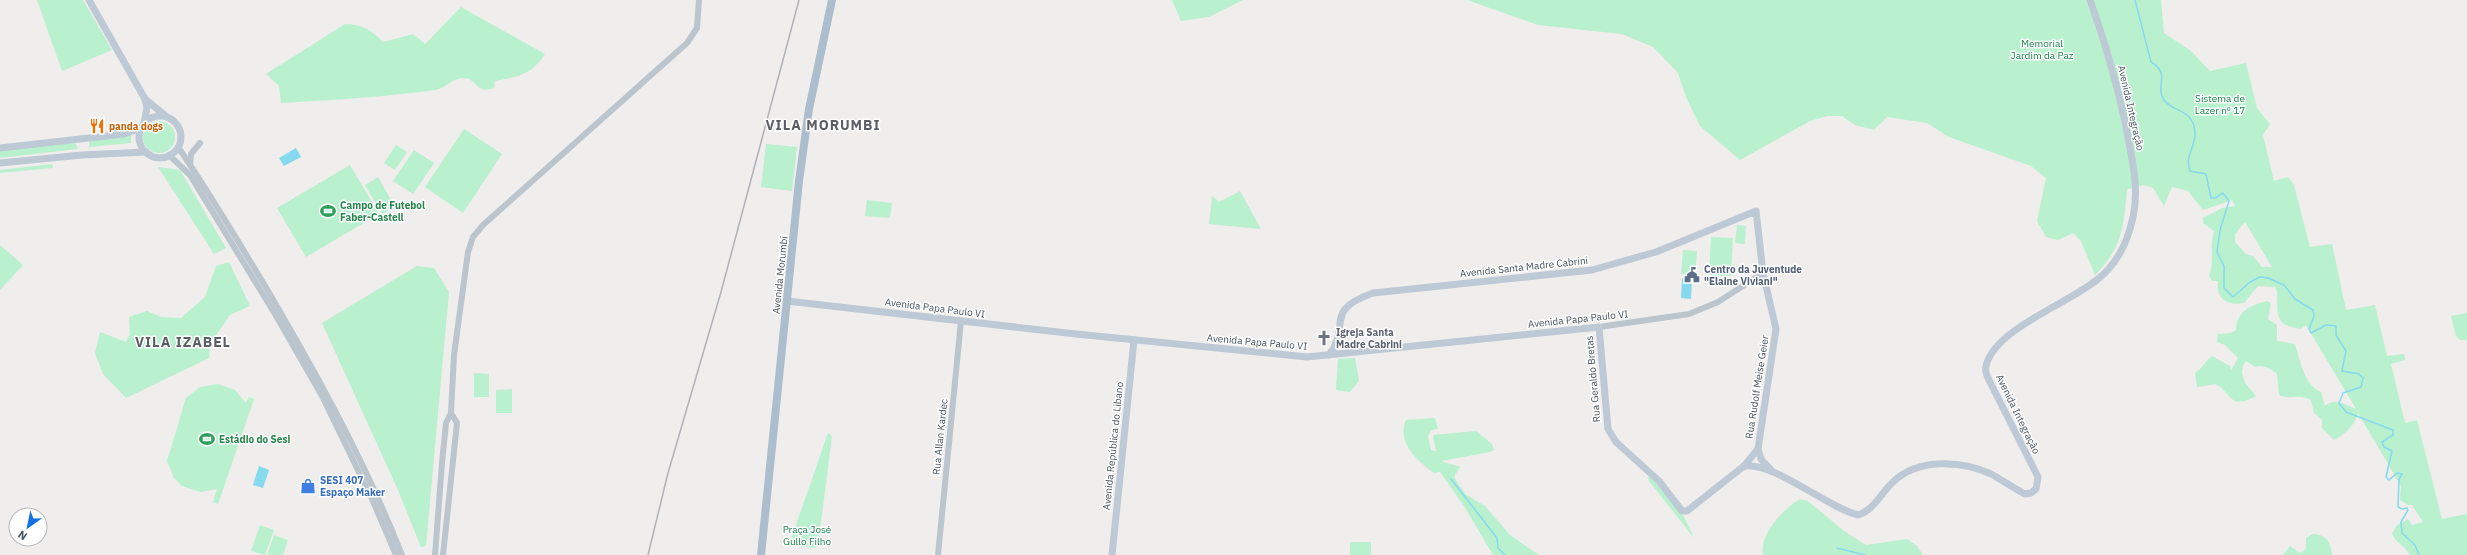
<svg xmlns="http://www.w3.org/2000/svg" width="2467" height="555" font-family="'IBM Plex Sans',sans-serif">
<rect width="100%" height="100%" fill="#f0eded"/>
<g fill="#b9f0ce" fill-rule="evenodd">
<polygon points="37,0 83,0 112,50 62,71"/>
<polygon points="1172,0 1243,0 1209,17 1181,21"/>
<path d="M1467 0H2161L2164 33 2191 51 2210 71 2246 63 2257 108 2270 124 2263 135 2274 181 2288 177 2294 185 2310 247 2332 244 2346 310 2375 305 2387 356 2404 354 2405 360 2391 364 2405 423 2417 420 2442 519 2467 514V555H2410C2405 546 2396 543 2392 534L2396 526 2408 519 2412 525 2423 522 2412 505H2408L2400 500 2401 486 2358 413C2355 425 2345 434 2334 440L2322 428V420L2314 413 2311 400C2300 394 2289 400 2279 395L2277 374C2271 369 2263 364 2255 367L2246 361 2243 366 2242 373 2245 383 2256 396C2230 410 2233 395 2216 384L2197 387 2195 373C2203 368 2205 361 2212 356L2230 366 2231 370 2238 358 2225 345 2217 342 2218 334 2231 333 2236 330C2237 311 2250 305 2268 301L2271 304 2268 319 2277 325V341L2295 344C2300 360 2304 385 2321 392L2325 406C2334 397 2347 405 2356 409L2306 325 2301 329C2273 326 2278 313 2277 291L2275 287 2258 286 2244 303C2228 306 2215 299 2218 281H2212L2209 276C2215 259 2209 248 2214 231L2203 223V218L2222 208 2235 206 2232 200 2203 210 2188 191 2172 187 2164 206 2153 188 2144 185 2127 189C2124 226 2122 248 2095 275L2081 241 2073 233 2058 240 2046 237 2037 221 2046 178 2031 166 1949 137 1927 123 1887 117 1874 130 1855 125 1842 116H1827L1810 121 1740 160 1700 126 1686 97 1678 73 1653 47 1622 34 1538 25ZM2245 222 2272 267H2262L2253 256 2246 254 2235 242V234Z"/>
<path d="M461 7 545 54C530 76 519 76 495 81L494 88C475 95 478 78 463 78 453 78 444 89 435 90 384 97 332 100 281 103L279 86 266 74 345 24C361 24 372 30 383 42L413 34 425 44Z"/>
<circle cx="159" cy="137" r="16"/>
<polygon points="464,129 502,154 463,213 425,187"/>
<polygon points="131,135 131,143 89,147 89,140"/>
<polygon points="75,142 78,149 0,158 0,150"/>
<polygon points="766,144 797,147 792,191 761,187"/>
<polygon points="396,145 407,152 395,170 384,163"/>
<polygon points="414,150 434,163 413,194 393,181"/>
<polygon points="52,164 53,168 0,173 0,170"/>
<polygon points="350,165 379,214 306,257 277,208"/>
<polygon points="158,167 180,170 226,248 214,254"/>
<polygon points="378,177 395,207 382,214 365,185"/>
<polygon points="1240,191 1261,229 1209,224 1212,196 1219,202"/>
<polygon points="867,200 892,203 890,218 865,216"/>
<polygon points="1737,225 1746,226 1745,244 1735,243"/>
<polygon points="1711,237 1733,238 1731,276 1709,275"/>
<polygon points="0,245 23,265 0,290"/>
<polygon points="1683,250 1697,251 1695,275 1681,274"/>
<polygon points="229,262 250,306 230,315 210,344 209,358 126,398 103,374 95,353 100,332 126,342 130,334 129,317 147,311 161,317 181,318 205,297 216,266"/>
<polygon points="417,266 434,268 449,292 426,546 421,547 398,490 322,323"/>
<polygon points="2467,313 2467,340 2460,340 2456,336 2451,316"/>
<polygon points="1355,358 1359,381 1350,392 1336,390 1338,359"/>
<polygon points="474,373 489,374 489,397 474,397"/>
<polygon points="218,384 235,390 246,403 249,397 254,399 218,504 213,502 217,489 200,492 182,486 174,478 167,461 186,398 200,387"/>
<polygon points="512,389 512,413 496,413 496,390"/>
<path d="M1435 418 1438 429 1431 430 1428 436 1431 450 1436 451 1433 435 1476 431 1492 444 1494 450 1490 452 1441 461 1460 467 1454 477 1465 494 1485 506 1510 535 1539 555H1493L1464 506 1440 472 1434 473C1418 461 1396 442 1406 420Z"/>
<polygon points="828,433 832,436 818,546 815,548 789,545"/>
<polygon points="1650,476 1684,517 1694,538 1649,481 1648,478"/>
<path d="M1800 499 1808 501 1844 531 1866 545 1907 539 1917 546 1923 555H1763C1759 535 1783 509 1800 499Z"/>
<polygon points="260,525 274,530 265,555 251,551"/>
<path d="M2312 534C2326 534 2331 542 2332 555H2283L2290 546 2300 553 2306 549V538Z"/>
<polygon points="274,535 288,540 283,555 267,555"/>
<rect x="1350" y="542" width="21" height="13"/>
</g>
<g fill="#85daee">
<polygon points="296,148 301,157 284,166 279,158"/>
<polygon points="1682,278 1692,279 1691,299 1681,298"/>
<polygon points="259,466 269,470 263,488 253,485"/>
</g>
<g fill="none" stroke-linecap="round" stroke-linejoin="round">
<g stroke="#85daee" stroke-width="1.5">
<path d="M2135 0 2151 62C2172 75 2154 84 2164 100 2173 113 2193 108 2195 132 2196 147 2184 156 2190 171L2206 174 2211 198H2215L2223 193 2229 201 2220 230 2217 252 2224 266V288L2233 297 2250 282 2260 277 2268 278 2284 285 2295 299 2313 310 2314 316 2309 329 2311 333 2326 325 2336 326V335L2346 351 2342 371 2359 374 2363 378 2361 387 2343 393 2339 403 2346 412 2393 430V435L2382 442 2384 447 2392 451 2386 477 2389 480 2397 473 2402 474 2399 479 2398 507 2402 509 2407 508 2408 510 2401 522 2402 533 2415 545 2419 555"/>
<polyline points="1451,479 1497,538 1498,548 1505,555"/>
<polyline points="1837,548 1865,555"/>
</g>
<g stroke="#bbc5cd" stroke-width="6">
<path d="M178 147C211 195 241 246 271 296 320 380 366 464 402 555"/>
<polyline points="169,155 190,175 275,314 322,396 372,499 396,555"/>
<polyline points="190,165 191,154 200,143"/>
<polyline points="1599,327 1689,314 1718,302 1763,273"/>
<polyline points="435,555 442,463 446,423 451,413 454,355 468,252 473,237 483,225 687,43 697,28 699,0"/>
<polyline points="443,555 457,423 451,413"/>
<polyline points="938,555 961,321"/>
</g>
<g stroke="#bdc9d5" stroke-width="7">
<polyline points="89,0 145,99 167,117"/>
<circle cx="160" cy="137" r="21"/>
<polyline points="144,123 147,108 145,99"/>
<polyline points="0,148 124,134 141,128"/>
<polyline points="0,163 82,155 146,152"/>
<path d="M787 301 1076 334 1307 357 1599 327 1608 429 1616 442 1659 481 1682 511H1687L1744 466 1758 449 1776 329 1763 273 1756 211 1656 252 1592 270 1373 293C1322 311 1352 325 1329 355"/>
<polyline points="1339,339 1343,344 1357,351"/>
<polyline points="1758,449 1761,459 1772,471"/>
<path d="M1744 466C1773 461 1826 507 1858 515 1874 510 1881 493 1893 482 1918 458 1961 460 1991 474 2002 480 2013 488 2025 494L2031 493 2036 489 2038 477 1989 380C1987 376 1985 370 1986 366 1994 329 2070 303 2098 279 2117 264 2128 241 2133 217 2139 190 2133 164 2128 137 2119 90 2106 45 2090 0"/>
<polyline points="1112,555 1134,340"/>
</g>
<polyline stroke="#acbdce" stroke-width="8" points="761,555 799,181 809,109 832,0"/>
<polyline stroke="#afb3b8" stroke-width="1.5" points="648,555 668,473 721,292 799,0"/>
</g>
<defs>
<symbol id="restaurant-bare" viewBox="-9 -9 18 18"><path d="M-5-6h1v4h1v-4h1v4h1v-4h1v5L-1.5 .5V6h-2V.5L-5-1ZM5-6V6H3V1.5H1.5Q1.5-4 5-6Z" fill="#e8710a" stroke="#fff" stroke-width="2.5" paint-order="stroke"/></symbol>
<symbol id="stadium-bare" viewBox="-9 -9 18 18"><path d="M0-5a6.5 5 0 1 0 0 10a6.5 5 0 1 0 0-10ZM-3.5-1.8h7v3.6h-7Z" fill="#2e9e5b" stroke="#fff" stroke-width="2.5" paint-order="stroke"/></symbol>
<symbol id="civic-bare" viewBox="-9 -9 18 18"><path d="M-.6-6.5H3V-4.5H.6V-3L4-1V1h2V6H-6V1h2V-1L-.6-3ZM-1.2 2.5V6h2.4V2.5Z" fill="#5c6f8a" stroke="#fff" stroke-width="2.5" paint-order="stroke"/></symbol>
<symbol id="church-bare" viewBox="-9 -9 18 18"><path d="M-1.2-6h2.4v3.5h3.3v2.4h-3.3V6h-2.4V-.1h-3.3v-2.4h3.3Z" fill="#6b7280" stroke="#fff" stroke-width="2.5" paint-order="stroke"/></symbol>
<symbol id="shop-bare" viewBox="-9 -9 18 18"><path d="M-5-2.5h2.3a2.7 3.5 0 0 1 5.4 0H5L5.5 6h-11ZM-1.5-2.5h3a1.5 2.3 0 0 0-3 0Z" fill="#3f7fe0" stroke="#fff" stroke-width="2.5" paint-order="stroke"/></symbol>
</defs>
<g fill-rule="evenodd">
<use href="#restaurant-bare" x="86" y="115" width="22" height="22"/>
<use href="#stadium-bare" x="317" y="200" width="22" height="22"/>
<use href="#civic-bare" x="1681" y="264" width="22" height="22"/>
<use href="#church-bare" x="1313" y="327" width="22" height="22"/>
<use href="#stadium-bare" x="196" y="428" width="22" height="22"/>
<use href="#shop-bare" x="297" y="475" width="22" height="22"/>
</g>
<g text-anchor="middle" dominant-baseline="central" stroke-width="3" stroke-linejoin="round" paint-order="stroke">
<g font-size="10" fill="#147f48" stroke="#fff">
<text x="2042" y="43">Memorial<tspan x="2042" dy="12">Jardim da Paz</tspan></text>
<text x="2220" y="98">Sistema de<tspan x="2220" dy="12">Lazer nº 17</tspan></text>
<text x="807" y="529">Praça José<tspan x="807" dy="12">Gullo Filho</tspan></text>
</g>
<g font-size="10" fill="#45515b" stroke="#fff">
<text transform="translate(2131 108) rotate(77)">Avenida Integração</text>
<text transform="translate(1524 267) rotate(-6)">Avenida Santa Madre Cabrini</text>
<text transform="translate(780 275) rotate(-84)">Avenida Morumbi</text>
<text transform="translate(935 308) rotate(7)">Avenida Papa Paulo VI</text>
<text transform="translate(1578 319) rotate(-6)">Avenida Papa Paulo VI</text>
<text transform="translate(1257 342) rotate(5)">Avenida Papa Paulo VI</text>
<text transform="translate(1593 379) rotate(-95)">Rua Geraldo Bretas</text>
<text transform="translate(1757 387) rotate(-81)">Rua Rudolf Meise Geier</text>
<text transform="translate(2018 414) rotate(64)">Avenida Integração</text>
<text transform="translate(940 437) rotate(-84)">Rua Allan Kardec</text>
<text transform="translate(1113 446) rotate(-84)">Avenida República do Libano</text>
</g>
<g font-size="10" font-weight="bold" fill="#c56008" stroke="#fff" text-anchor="start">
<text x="109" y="126">panda dogs</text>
</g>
<g font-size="10" font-weight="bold" fill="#27864d" stroke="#fff" text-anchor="start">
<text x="340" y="205">Campo de Futebol<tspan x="340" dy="12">Faber-Castell</tspan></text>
<text x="219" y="439">Estádio do Sesi</text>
</g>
<g font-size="10" font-weight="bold" fill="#4e5e75" stroke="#fff" text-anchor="start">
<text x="1704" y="269">Centro da Juventude<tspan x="1704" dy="12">"Elaine Viviani"</tspan></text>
</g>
<g font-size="10" font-weight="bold" fill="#5b616d" stroke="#fff" text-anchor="start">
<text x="1336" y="332">Igreja Santa<tspan x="1336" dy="12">Madre Cabrini</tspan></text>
</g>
<g font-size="10" font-weight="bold" fill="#366cbe" stroke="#fff" text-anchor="start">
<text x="320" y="480">SESI 407<tspan x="320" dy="12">Espaço Maker</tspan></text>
</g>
<g font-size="14" font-weight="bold" letter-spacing="1" fill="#5a5e63" stroke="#fff">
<text x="823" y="125">VILA MORUMBI</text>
<text x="183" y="342">VILA IZABEL</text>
</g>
</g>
<g transform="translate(28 527) rotate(213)"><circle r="19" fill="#ffffff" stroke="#b5b9bd"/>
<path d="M0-3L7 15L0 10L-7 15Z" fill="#1371e4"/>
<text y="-6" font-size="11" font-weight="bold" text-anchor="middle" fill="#45515b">N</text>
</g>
</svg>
